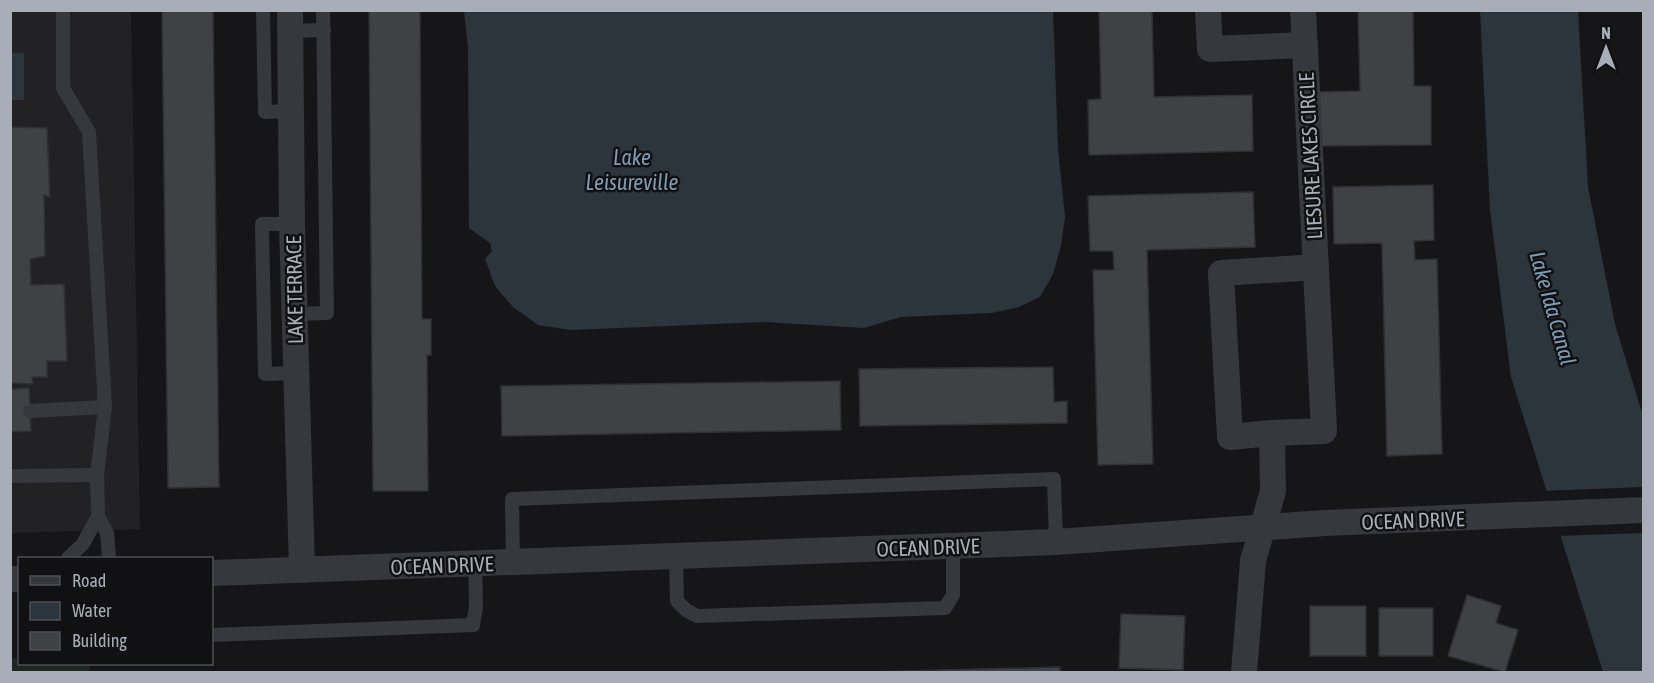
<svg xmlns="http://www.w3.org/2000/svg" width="1654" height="683" font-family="'Asap Condensed',sans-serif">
<rect width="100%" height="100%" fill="#161618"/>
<polygon fill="#222225" points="10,11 131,11 140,529 11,533"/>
<polygon fill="#1e261f" points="11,658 19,658 20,664 90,664 90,672 11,672"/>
<g fill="#2c353c">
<polygon points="464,11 1053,11 1058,149 1065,217 1061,246 1053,274 1040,297 1019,307 992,313 901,317 864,328 765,322 571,330 538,325 513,307 495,286 485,259 492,251 490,243 469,228 468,47"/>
<polygon points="1480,11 1578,11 1588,187 1615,324 1643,416 1643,672 1603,672 1511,377 1490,210"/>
<polygon points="10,53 24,53 24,100 11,100"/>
</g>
<polygon fill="#161618" points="1643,487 1643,533 1558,536 1543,491"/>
<g fill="#404145" stroke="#303034" stroke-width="1.5">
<polygon points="162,10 213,10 219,487 168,488"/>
<polygon points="369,10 420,10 422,319 431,319 431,355 427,355 428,491 373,491"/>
<polygon points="1099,10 1152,10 1154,97 1252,95 1253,151 1089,155 1088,100 1101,99"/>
<polygon points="1358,10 1413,10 1414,86 1431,86 1431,145 1317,146 1316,92 1360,91"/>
<polygon points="10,127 47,128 50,197 44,195 45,256 30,259 31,285 64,284 67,361 47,361 47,377 32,377 33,384 10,383"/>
<polygon points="1433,185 1434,240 1414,241 1415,260 1437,259 1442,454 1387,456 1382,243 1334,244 1333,187"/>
<polygon points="1253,192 1255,247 1147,250 1153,464 1098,465 1093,270 1114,270 1113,251 1090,251 1088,196"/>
<polygon points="1053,367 1054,402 1067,401 1067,423 860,426 859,369"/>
<polygon points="840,381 841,430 502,436 501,386"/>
<polygon points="29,388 31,431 10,432 10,389"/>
<polygon points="1467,595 1501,606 1496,623 1518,630 1505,672 1448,656"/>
<rect x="1310" y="606" width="56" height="50"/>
<rect x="1379" y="608" width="54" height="48"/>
<polygon points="1121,614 1185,616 1183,670 1119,668"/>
<polygon points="1060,667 1060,672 866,672"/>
</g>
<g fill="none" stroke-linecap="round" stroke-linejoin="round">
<g stroke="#37383d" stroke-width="14">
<polyline points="63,10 63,88 89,132 105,407 97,475 98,516 83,544 68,558"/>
<polyline points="263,10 265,112 291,111"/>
<polyline points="291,31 324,30"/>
<polyline points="292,224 262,224 265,374 296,373"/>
<polyline points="294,314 327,313 323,10"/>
<polyline points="30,411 105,407"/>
<polyline points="10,476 97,475"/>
<polyline points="98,516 107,533 109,558"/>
<polyline points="676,557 677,601 686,610 697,616 945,608 953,595 953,546"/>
<polyline points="513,563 512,499 1054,479 1056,542"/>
<polyline points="212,635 473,625 476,607 475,564"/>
</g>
<g stroke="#37383d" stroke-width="26">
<polyline points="290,10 292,224 302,570"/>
<polyline points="1208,10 1210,49 1305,45"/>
<polyline points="1272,433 1230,437 1221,273 1316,267"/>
<polyline points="212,573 1056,542 1325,523 1644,510"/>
<polyline points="10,579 20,579"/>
<polyline points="1244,672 1253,561 1273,491 1272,433 1324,431 1303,10"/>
</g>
</g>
<g text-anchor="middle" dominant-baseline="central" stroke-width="5" stroke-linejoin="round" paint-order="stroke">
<g font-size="21" fill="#a8adb8" stroke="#111113">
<text transform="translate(1310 156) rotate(-93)">LIESURE LAKES CIRCLE</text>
<text transform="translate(294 290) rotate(-91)">LAKE TERRACE</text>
<text transform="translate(1413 520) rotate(-2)">OCEAN DRIVE</text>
<text transform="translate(928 547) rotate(-2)">OCEAN DRIVE</text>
<text transform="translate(442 565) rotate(-2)">OCEAN DRIVE</text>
</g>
<g font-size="22" font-style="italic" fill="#7f9bb3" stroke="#111113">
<text x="632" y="157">Lake<tspan x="632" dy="25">Leisureville</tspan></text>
<text transform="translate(1553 308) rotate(74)">Lake Ida Canal</text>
</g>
</g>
<rect width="1654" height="683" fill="none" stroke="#a8adb8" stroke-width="24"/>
<rect x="18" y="557" width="195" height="108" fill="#111113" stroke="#4d4f55" stroke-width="1.5"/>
<rect x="30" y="576" width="30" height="9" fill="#37383d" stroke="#4d4f55" stroke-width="1.5"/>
<text x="72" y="587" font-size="18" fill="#a8adb8">Road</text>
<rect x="30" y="602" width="30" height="18" fill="#2c353c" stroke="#4d4f55" stroke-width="1.5"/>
<text x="72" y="617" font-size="18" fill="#a8adb8">Water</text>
<rect x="30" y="632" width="30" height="18" fill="#404145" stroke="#4d4f55" stroke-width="1.5"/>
<text x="72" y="647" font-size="18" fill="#a8adb8">Building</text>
<g transform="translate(1606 48)" stroke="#111113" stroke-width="4.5" paint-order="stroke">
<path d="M0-4.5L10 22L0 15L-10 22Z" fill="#a8adb8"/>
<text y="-9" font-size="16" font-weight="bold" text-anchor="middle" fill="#a8adb8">N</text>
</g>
</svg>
